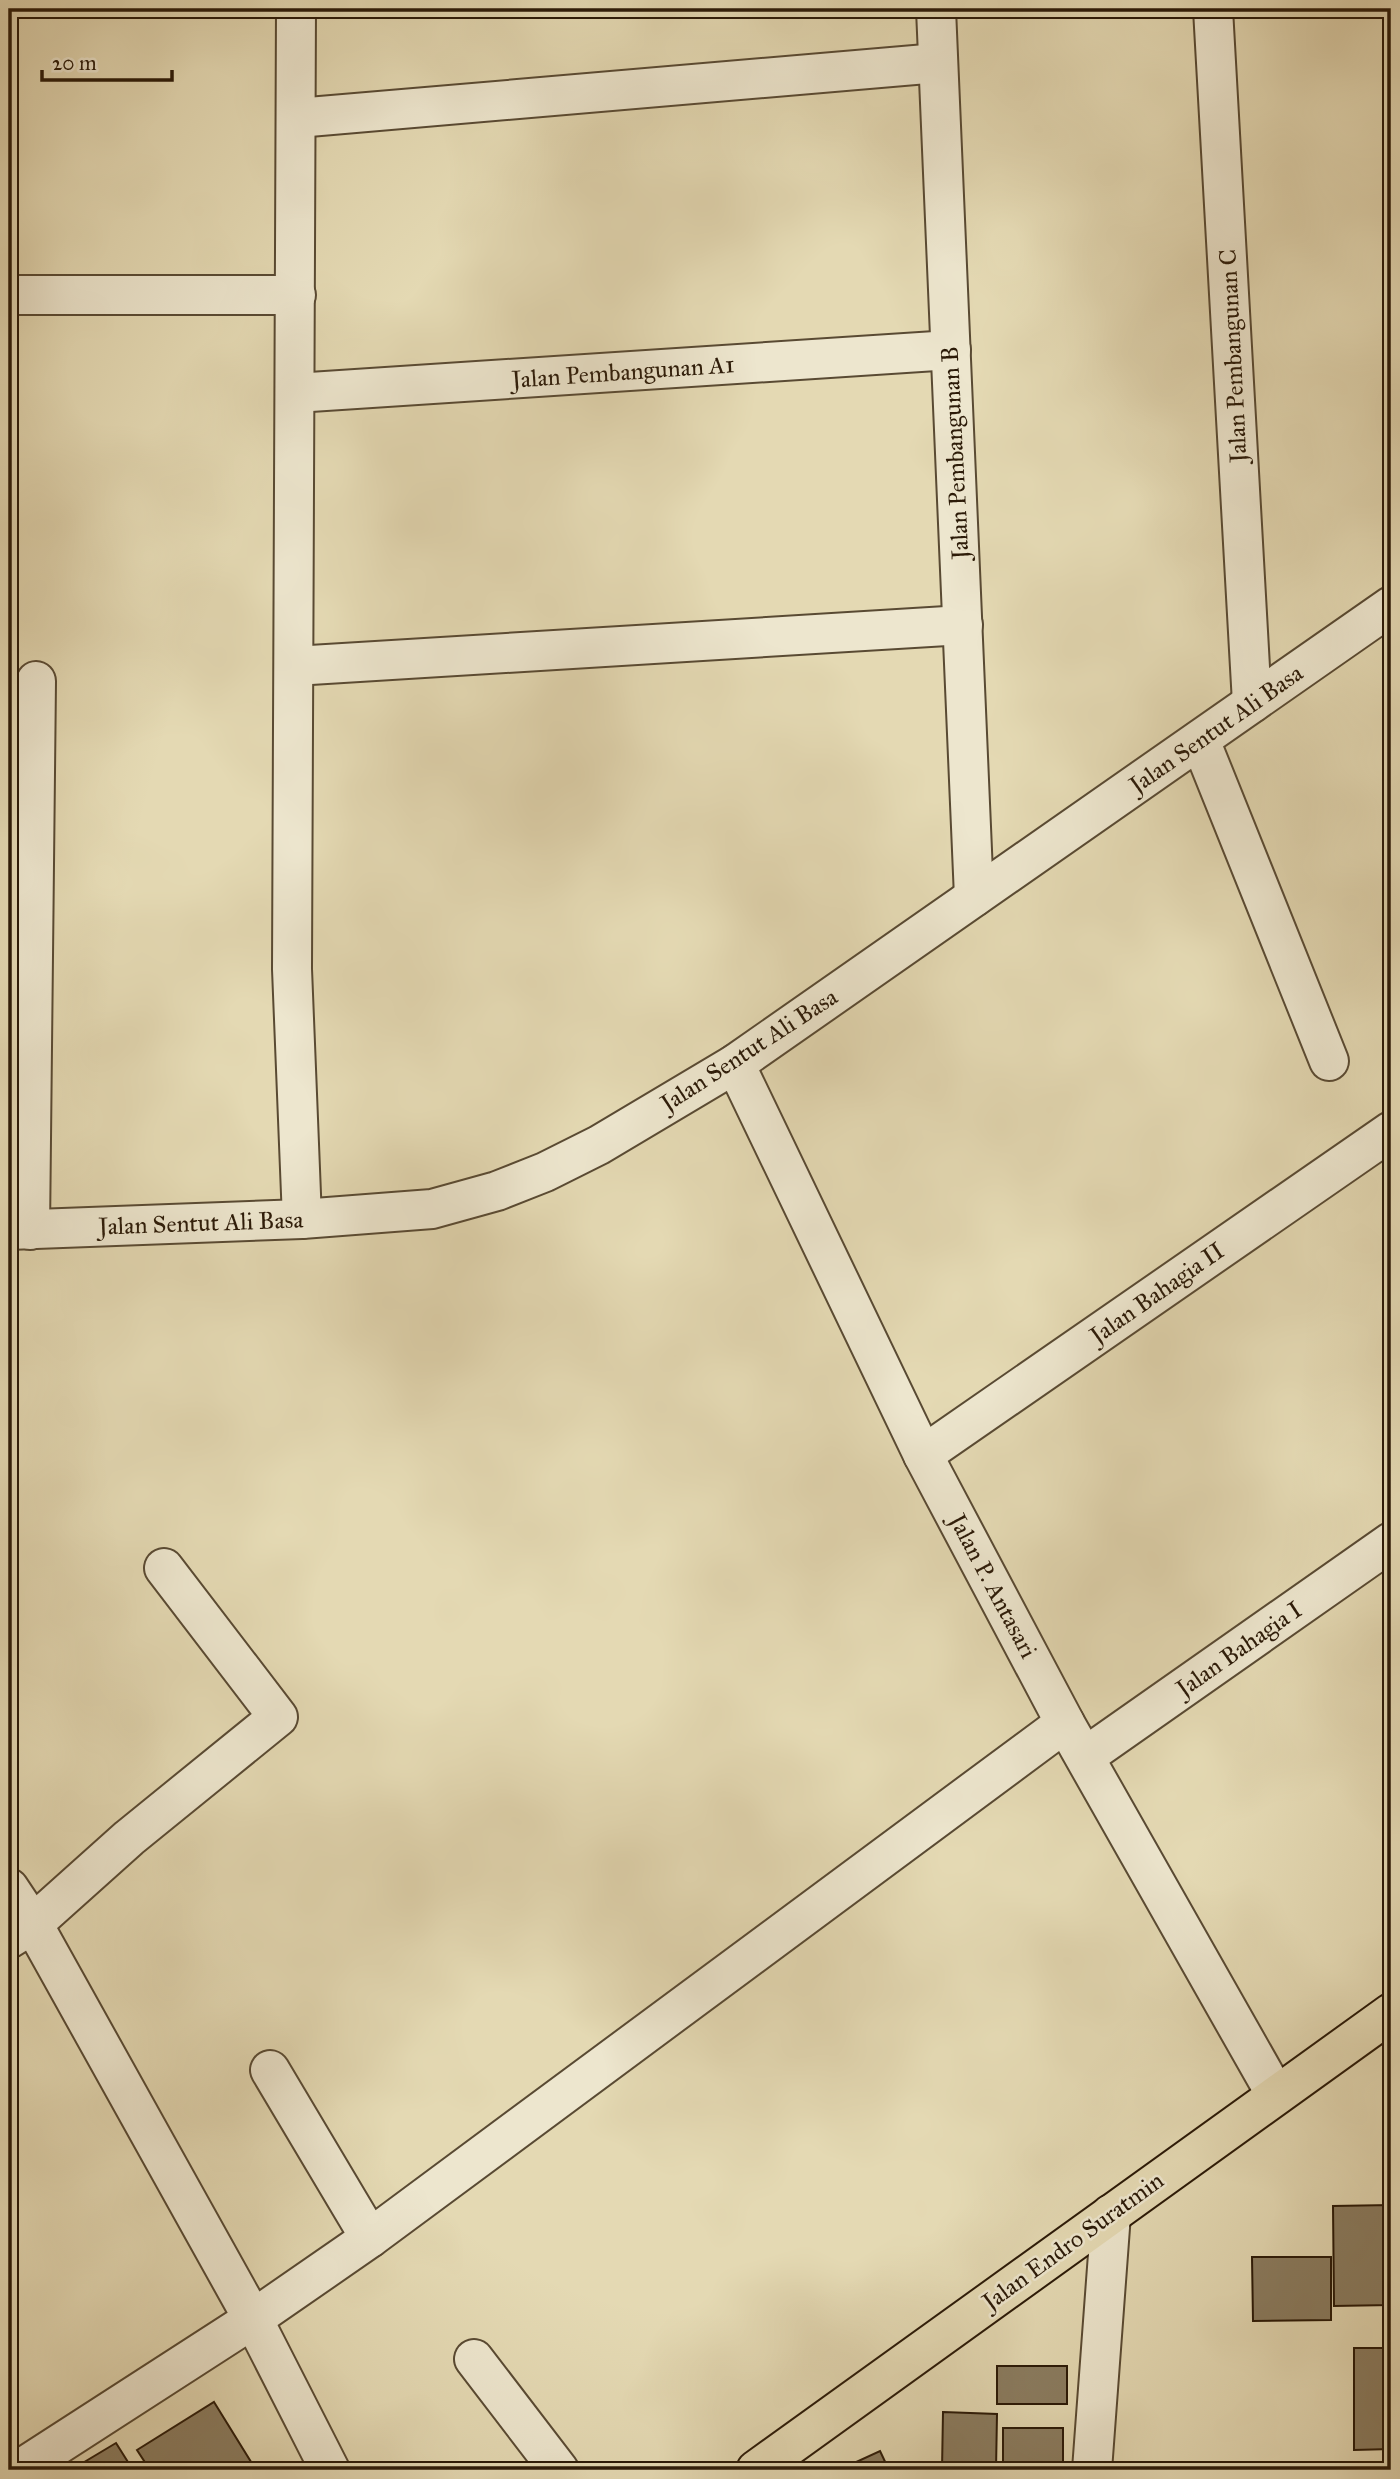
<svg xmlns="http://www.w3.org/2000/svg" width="1400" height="2479" font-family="'IM FELL Great Primer',serif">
<rect width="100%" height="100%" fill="#e4d9b3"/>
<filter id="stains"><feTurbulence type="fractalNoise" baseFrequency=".00286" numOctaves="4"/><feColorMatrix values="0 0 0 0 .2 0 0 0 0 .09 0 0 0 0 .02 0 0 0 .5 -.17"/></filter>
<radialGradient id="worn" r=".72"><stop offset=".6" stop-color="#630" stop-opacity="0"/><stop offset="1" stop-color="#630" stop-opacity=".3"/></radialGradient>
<g fill="#8b7d61" stroke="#2b1a08" stroke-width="2">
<polygon points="1391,2205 1391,2305 1334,2306 1333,2206"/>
<polygon points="1252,2257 1331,2257 1331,2320 1253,2321"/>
<polygon points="1354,2348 1391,2348 1391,2449 1354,2450"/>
<rect x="997" y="2366" width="70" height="38"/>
<polygon points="214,2402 256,2470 150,2470 137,2450"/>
<polygon points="943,2412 997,2414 996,2470 942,2470"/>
<rect x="1003" y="2428" width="60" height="42"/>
<polygon points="116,2443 133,2470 71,2470"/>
<polygon points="880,2451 889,2470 841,2469"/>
</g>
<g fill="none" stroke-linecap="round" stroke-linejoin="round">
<defs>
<g id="minor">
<polyline points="296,9 292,969 302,1219"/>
<polyline points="936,9 974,897"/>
<polyline points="1213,9 1252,703"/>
<polyline points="297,118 938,63"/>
<polyline points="9,295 296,295"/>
<polyline points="295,393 951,350"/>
<polyline points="294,666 963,625"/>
<polyline points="1200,740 1329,1061"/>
<polyline points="735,1064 923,1455 1065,1723 1276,2095"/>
<polyline points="9,1230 302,1219 432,1209 497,1191 545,1172 599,1145 735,1064 1391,606"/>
<polyline points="30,1230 36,681"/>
<polyline points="923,1455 1391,1131"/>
<polyline points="1086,1756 1391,1542"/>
<polyline points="9,1888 33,1924 253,2319 330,2470"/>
<polyline points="9,1939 33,1924 129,1838 278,1717 164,1568"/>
<polyline points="270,2070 370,2238"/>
<polyline points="474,2359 559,2470"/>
<polyline points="19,2470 253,2319 370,2238 1065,1723"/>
<polyline points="1092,2470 1111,2214"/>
</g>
<polyline id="major" points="756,2470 1391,2013"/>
</defs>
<use href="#minor" stroke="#594a33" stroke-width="42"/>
<use href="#major" stroke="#2b1a08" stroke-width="42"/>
<use href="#minor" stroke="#ede6ce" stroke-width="38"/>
<use href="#major" stroke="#e4d9b3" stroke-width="38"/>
</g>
<g text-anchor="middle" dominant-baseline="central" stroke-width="5" stroke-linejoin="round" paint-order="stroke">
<g font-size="24" fill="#2b1a08" stroke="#ede6ce">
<text transform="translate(1233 356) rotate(-93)">Jalan Pembangunan C</text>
<text transform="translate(623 372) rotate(-4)">Jalan Pembangunan A1</text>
<text transform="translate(955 453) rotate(-93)">Jalan Pembangunan B</text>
<text transform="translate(1216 729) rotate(-35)">Jalan Sentut Ali Basa</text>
<text transform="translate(749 1050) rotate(-33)">Jalan Sentut Ali Basa</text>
<text transform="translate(201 1223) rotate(-2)">Jalan Sentut Ali Basa</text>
<text transform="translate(1157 1293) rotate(-35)">Jalan Bahagia II</text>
<text transform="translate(993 1586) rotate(62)">Jalan P. Antasari</text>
<text transform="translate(1239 1649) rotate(-35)">Jalan Bahagia I</text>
<text transform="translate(1073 2241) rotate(-36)">Jalan Endro Suratmin</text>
</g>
</g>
<rect width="1400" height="2479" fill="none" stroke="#e4d9b3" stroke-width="35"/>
<rect x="10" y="10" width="1379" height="2458" fill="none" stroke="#2b1a08" stroke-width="3.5"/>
<rect x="18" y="18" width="1365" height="2444" fill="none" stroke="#2b1a08" stroke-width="2"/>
<path d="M42 70v10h130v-10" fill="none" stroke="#2b1a08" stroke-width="3.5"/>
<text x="52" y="70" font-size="21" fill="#2b1a08" stroke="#ede6ce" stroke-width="5" paint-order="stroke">20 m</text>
<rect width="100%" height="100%" filter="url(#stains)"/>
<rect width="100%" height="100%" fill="url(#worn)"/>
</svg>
